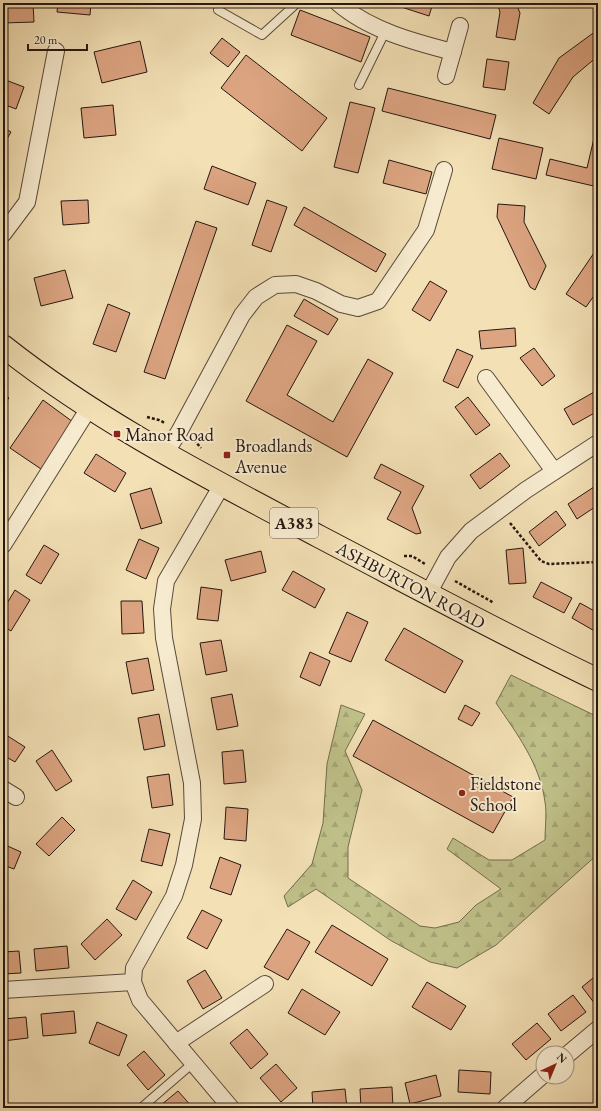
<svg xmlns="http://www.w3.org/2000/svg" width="601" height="1111" font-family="'EB Garamond',serif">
<defs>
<pattern id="forest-firs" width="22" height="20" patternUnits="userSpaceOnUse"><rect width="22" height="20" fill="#c0c18a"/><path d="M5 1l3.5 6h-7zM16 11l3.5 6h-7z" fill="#a5a576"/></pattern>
</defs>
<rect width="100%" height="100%" fill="#f3e0b5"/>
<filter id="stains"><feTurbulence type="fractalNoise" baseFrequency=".005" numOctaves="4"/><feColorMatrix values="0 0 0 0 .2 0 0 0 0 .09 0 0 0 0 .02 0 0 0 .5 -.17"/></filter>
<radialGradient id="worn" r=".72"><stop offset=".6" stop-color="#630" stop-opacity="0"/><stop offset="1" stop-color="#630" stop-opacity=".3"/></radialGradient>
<path fill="url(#forest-firs)" stroke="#736c4e" d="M511 675 598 717V854L496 945 457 968 430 962 390 940 316 889 288 907 284 896 312 864 323 823 327 764 341 705 365 714 345 751 362 790 348 847V878L420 926 435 928 459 922 476 905 501 889 447 849 453 838 489 860H512L545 840C545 828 547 814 545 802 540 764 517 734 496 703Z"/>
<g fill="#dca481" stroke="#261711">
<polygon points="3,3 33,3 34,22 3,23"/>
<polygon points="58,3 91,3 90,15 57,12"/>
<polygon points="276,3 286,3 280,8"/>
<polygon points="389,3 433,3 429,16"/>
<polygon points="494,3 516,3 520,13 515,40 496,37 500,12 498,6"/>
<polygon points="300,10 370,37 361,62 291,35"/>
<polygon points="596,31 598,33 598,56 573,77 549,114 533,103 559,58"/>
<polygon points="222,38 240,52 228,67 210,53"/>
<polygon points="140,41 147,72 102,83 94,52"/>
<polygon points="246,55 327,118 302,151 221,88"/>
<polygon points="487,59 509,62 505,90 483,87"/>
<polygon points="3,79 24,87 16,109 3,104"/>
<polygon points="388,88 496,115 490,139 382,111"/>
<polygon points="350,102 375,108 358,173 334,167"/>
<polygon points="113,105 116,135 84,138 81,108"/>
<polygon points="598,121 598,187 546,175 550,159 587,168"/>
<polygon points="3,127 11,132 3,146"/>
<polygon points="499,138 543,148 536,179 492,169"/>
<polygon points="389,160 432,172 426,194 383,183"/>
<polygon points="212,166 256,183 248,205 204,189"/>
<polygon points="88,200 89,223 63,225 61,201"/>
<polygon points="267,200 287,207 271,252 252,245"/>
<polygon points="498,204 525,206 524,222 546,266 535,290 530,287 497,217"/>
<polygon points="304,207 386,254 376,272 294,225"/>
<polygon points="196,221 217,228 165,379 144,372"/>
<polygon points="598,247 598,290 586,307 566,294"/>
<polygon points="65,270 73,298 41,306 34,278"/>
<polygon points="430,281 447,291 430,321 412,310"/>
<polygon points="304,299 338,319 328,335 294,316"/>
<polygon points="108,304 130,313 116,352 93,344"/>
<polygon points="287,325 317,341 287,395 333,422 368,359 393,373 347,457 246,401"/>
<polygon points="515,328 516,346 481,349 479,331"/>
<polygon points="534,348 555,376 542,386 520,358"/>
<polygon points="457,349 473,356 458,388 443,381"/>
<polygon points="596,391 598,395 598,411 573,425 564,409"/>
<polygon points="3,393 9,398 3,405"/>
<polygon points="468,397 490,425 476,435 455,407"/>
<polygon points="43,400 73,422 41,469 10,448"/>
<polygon points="500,453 510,466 480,489 470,475"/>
<polygon points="96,454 126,473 115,492 84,473"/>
<polygon points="381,464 424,486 412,508 421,533 416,534 387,519 401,492 374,478"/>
<polygon points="597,485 598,505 577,519 568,504"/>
<polygon points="151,488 162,523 141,529 130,494"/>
<polygon points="556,511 566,525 539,546 529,532"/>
<polygon points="139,539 159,548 146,579 126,570"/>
<polygon points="44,545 59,554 41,584 26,575"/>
<polygon points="523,548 526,583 509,584 506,550"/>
<polygon points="261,551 266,572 231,581 225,560"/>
<polygon points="293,571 325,589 315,608 282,590"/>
<polygon points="541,582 572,598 564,613 533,597"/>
<polygon points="201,587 222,590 218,621 197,619"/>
<polygon points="15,590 30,600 11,631 3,626 3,610"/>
<polygon points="121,601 142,601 144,633 122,634"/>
<polygon points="580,603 598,613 598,633 572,618"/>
<polygon points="347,612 368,622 351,662 329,653"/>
<polygon points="404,628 463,661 445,693 385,660"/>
<polygon points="221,640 227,671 206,675 200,643"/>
<polygon points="310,652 330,661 320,686 300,677"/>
<polygon points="148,658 154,690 132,694 126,662"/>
<polygon points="232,694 238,726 217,730 211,698"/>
<polygon points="465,705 480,713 472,726 458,719"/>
<polygon points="159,714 165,746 144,750 138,718"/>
<polygon points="373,720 513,797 493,833 353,756"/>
<polygon points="3,733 25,747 15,762 3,755"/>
<polygon points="52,750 72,781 56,791 36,761"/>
<polygon points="243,750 246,782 224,784 222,752"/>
<polygon points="169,774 173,805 152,808 147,777"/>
<polygon points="226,807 248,809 246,841 224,839"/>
<polygon points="62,817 75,830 49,856 36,844"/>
<polygon points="149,829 170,834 162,866 141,861"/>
<polygon points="3,844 21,852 14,869 3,865"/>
<polygon points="220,857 241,865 231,895 210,888"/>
<polygon points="133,880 152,892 136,920 116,909"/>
<polygon points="202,910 222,920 207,949 187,938"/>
<polygon points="107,919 122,935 95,960 81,944"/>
<polygon points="332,925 388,959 372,986 315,952"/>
<polygon points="287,929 310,942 288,980 264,967"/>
<polygon points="67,946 69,968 36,971 34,949"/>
<polygon points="19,951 21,973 3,974 3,952"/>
<polygon points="205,970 222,998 203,1009 187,981"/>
<polygon points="598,974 598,1002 595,1004 582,987"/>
<polygon points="427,982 466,1006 451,1030 412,1007"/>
<polygon points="302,989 340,1012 325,1035 288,1013"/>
<polygon points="573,995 586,1012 561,1031 548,1014"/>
<polygon points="74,1011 76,1033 43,1036 41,1014"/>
<polygon points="26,1017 28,1038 3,1041 3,1019"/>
<polygon points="97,1022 127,1035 119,1056 89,1043"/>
<polygon points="537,1023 551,1039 526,1060 512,1044"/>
<polygon points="247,1029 268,1054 251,1069 230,1043"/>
<polygon points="144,1051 165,1075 148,1090 127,1065"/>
<polygon points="276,1064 297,1088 281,1102 260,1078"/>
<polygon points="459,1070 491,1072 490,1094 458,1092"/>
<polygon points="436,1075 441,1096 410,1104 405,1083"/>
<polygon points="392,1087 393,1108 361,1108 360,1089"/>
<polygon points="345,1089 347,1108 313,1108 312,1092"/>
<polygon points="178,1091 193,1108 164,1108 161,1105"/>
</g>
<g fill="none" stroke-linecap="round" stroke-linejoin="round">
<defs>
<g id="service">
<polyline points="218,10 262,35 297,3"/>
<polyline points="359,85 386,30"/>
<polyline points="141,1108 193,1063"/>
</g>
<g id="minor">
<path d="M338 3C369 30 414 42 453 52"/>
<polyline points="446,76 460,26"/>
<polyline points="3,234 27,202 56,51"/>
<polyline points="486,378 554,471"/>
<polyline points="165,453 179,432 242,315 256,297 275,285 296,284 316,291 341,304 358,308 378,301 426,230 444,170"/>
<polyline points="222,485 166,581 162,609 164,638 192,783 193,819 184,865 174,896 134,968 133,982 140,1000 231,1108"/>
<polyline points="3,545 89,408"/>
<polyline points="428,594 448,557 471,531 526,490 598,443"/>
<polyline points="3,789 16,797"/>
<polyline points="3,990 133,982"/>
<polyline points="176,1043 265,984"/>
<polyline points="567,1055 598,1029"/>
<polyline points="505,1108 543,1075"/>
</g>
<path id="primary" d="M3 346C100 423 211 479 320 537 412 585 504 635 598 680"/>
</defs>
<use href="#service" stroke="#59493a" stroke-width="10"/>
<use href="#minor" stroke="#59493a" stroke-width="18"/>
<use href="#primary" stroke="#261711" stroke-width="24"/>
<g stroke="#261711" stroke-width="2.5" stroke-dasharray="3 2" stroke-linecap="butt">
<polyline points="147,417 159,420 165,423"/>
<polyline points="194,440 201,448"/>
<polyline points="510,523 541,561 549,564 598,562"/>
<polyline points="404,556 412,556 425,564"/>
<polyline points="455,581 494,603"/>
</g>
<use href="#service" stroke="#f7ebcf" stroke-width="8"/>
<use href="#minor" stroke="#f7ebcf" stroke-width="16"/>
<use href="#primary" stroke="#f3e0b5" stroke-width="22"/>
</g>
<g fill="#8f2418" stroke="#f7ebcf" stroke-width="1.5">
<rect x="113" y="430" width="8" height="8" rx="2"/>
<rect x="223" y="451" width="8" height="8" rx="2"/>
<circle cx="462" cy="793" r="4"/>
</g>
<g text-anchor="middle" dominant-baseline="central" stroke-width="4" stroke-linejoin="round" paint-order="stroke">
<rect fill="#f7ebcf" stroke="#65574a" stroke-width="1" x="270" y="508" width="48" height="30" rx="3"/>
<g font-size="17" font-weight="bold" fill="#261711">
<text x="294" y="523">A383</text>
</g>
<g font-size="18" fill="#261711" stroke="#f7ebcf" text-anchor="start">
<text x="125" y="434">Manor Road</text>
<text x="235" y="445">Broadlands<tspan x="235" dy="21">Avenue</tspan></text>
<text x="470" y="783">Fieldstone<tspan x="470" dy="21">School</tspan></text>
</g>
<g font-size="18" fill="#261711" stroke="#f7ebcf">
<text transform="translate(411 585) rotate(28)">ASHBURTON ROAD</text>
</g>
</g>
<rect width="601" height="1111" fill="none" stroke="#f3e0b5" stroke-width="16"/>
<rect x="4" y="4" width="593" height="1103" fill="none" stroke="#261711" stroke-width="2"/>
<rect x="8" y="8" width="585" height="1095" fill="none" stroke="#261711"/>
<g transform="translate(555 1065) rotate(44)"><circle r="19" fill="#f7ebcf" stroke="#a39683"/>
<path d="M0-3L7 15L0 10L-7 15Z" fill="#8f2418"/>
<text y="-6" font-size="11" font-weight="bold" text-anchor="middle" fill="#261711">N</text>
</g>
<path d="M28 44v6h59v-6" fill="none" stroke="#261711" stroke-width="2"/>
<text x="34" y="44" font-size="12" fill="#261711" stroke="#f7ebcf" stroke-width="3" paint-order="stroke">20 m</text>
<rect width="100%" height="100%" filter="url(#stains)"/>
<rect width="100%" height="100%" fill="url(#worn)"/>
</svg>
